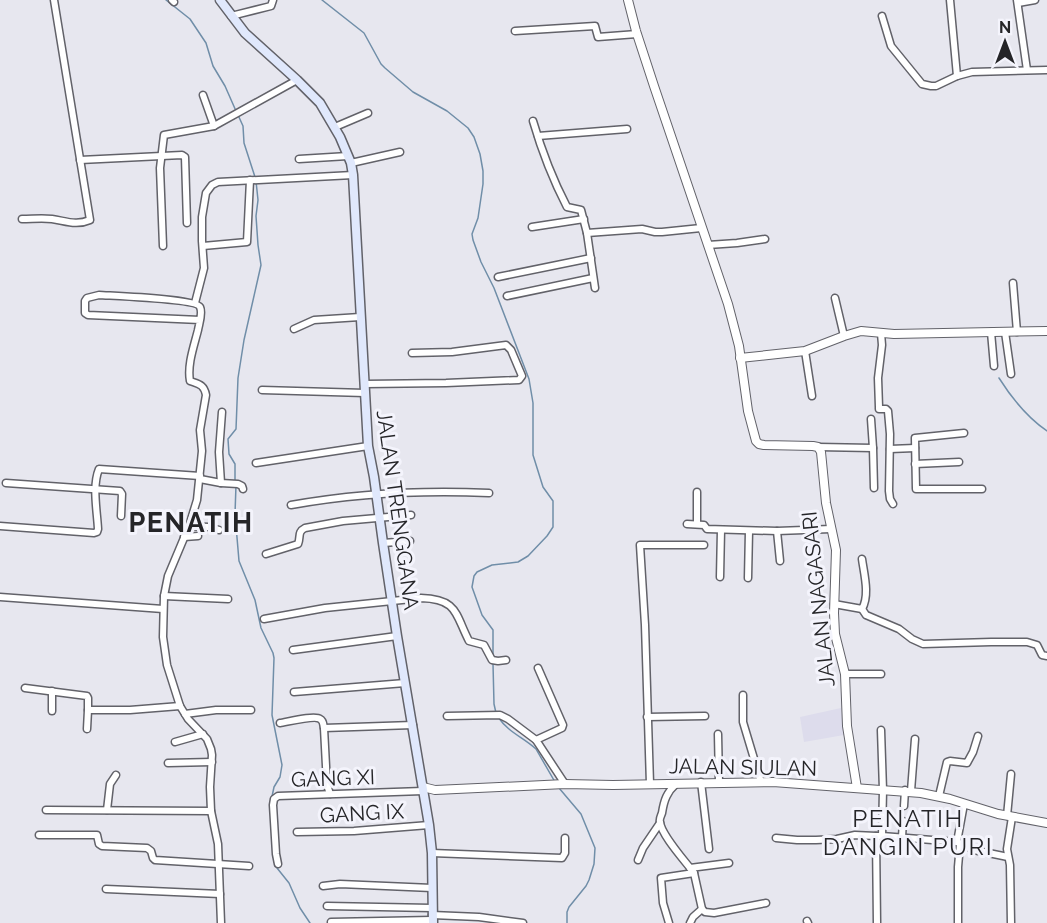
<svg xmlns="http://www.w3.org/2000/svg" width="1047" height="923" font-family="Raleway,sans-serif">
<rect width="100%" height="100%" fill="#e7e7ef"/>
<polygon fill="#dddcec" points="841,708 844,735 804,742 800,717"/>
<g fill="none" stroke-linecap="round" stroke-linejoin="round">
<g stroke="#708ea8" stroke-width="1.5">
<polyline points="166,0 190,19 206,43 213,66 225,86 236,111"/>
<polyline points="322,0 364,33 381,64 385,68 413,92 447,111 468,128 474,137 480,154 483,171 483,184 478,218 472,234 473,240 481,262 494,288 529,379 533,403 533,455 543,487 553,501 553,527 547,536 528,556 518,562 492,565 477,572 474,576 472,587 482,615 493,630 493,656"/>
<polyline points="238,115 243,126 244,143 255,177"/>
<path d="M999 378C1011 397 1028 418 1047 431"/>
<polyline points="235,480 235,464 229,454 228,439 236,429 238,378 244,340 261,265 258,245 256,216 258,200 256,181"/>
<polyline points="236,485 235,514 239,561 255,600 261,628 273,653 274,658 272,715 282,765 280,777 274,787 270,806"/>
<polyline points="493,664 494,704 496,713"/>
<path d="M498 717C509 733 523 737 536 749L555 782"/>
<polyline points="559,788 581,814 595,848 594,864 589,880 586,886 569,907 567,912 567,923"/>
<polyline points="277,868 289,883 300,908 310,923"/>
</g>
<defs>
<g id="minor">
<polyline points="172,0 174,2"/>
<polyline points="950,0 957,76"/>
<polyline points="1017,0 1027,70"/>
<polyline points="1018,3 1035,0"/>
<polyline points="231,16 271,6 273,0"/>
<polyline points="882,16 891,46 922,84 931,86 936,86 957,76 972,72 1047,70"/>
<polyline points="515,31 595,26 598,37 637,34"/>
<polyline points="203,95 214,126"/>
<path d="M533 121C542 152 552 178 567 207L581 210 587 233 642 229 655 232H662L701 228"/>
<polyline points="335,127 368,113"/>
<polyline points="538,136 627,129"/>
<polyline points="299,159 348,156"/>
<polyline points="80,160 182,155 185,157 187,223"/>
<polyline points="351,163 400,152"/>
<path d="M22 219C32 219 42 218 52 219 66 221 76 226 90 220L54 0"/>
<polyline points="532,227 584,219"/>
<polyline points="587,233 595,288"/>
<polyline points="708,245 737,243 765,239"/>
<polyline points="163,246 160,168 164,135 214,126 297,80"/>
<polyline points="203,246 247,242 250,180"/>
<polyline points="498,277 591,258"/>
<polyline points="1013,283 1017,332"/>
<polyline points="507,296 593,278"/>
<polyline points="835,298 844,336"/>
<polyline points="195,303 204,268 202,241 202,217 206,193 212,185 218,182 353,175"/>
<path d="M200 320 88 315 85 313V301L87 298 99 295C113 296 196 299 200 307 203 313 199 324 198 330 194 346 187 365 190 381 198 384 204 384 206 395L200 430 202 451 197 500 189 526 168 576 164 596 163 637 167 665 180 706 188 719 207 739 211 749 212 755 210 787 211 811 218 844 221 923"/>
<polyline points="294,329 314,320 360,317"/>
<polyline points="991,332 994,366"/>
<polyline points="1005,332 1011,374"/>
<polyline points="881,333 882,345 878,378 879,407 879,409 886,409 888,411 890,434 889,491 890,499 893,504"/>
<polyline points="805,351 812,396"/>
<polyline points="365,384 446,383 519,380 522,376 511,350 506,345 452,352 412,353"/>
<polyline points="262,390 365,393"/>
<polyline points="964,433 915,438 916,489 982,489"/>
<polyline points="818,447 873,448 871,419"/>
<polyline points="873,448 874,488"/>
<polyline points="890,449 915,448"/>
<polyline points="256,463 368,446"/>
<polyline points="915,464 959,462"/>
<polyline points="200,479 221,483 238,484 242,486 243,489"/>
<polyline points="6,483 120,491 122,494 121,516"/>
<polyline points="221,483 219,452 222,412"/>
<path d="M291 505C358 493 421 490 489 493"/>
<polyline points="687,524 704,525 707,529 777,531 831,529"/>
<polyline points="697,524 697,492"/>
<path d="M0 526 94 533 97 532 98 529C97 510 92 486 99 469L200 476"/>
<polyline points="189,526 208,527 219,530"/>
<polyline points="777,531 780,561"/>
<polyline points="184,537 198,536"/>
<polyline points="383,543 410,541"/>
<path d="M266 554 298 544C301 537 297 532 305 528L343 521 411 515"/>
<polyline points="720,577 721,530"/>
<polyline points="748,578 749,531"/>
<polyline points="164,596 228,599"/>
<polyline points="0,597 163,609"/>
<path d="M834 604 862 609C870 595 864 574 862 559"/>
<polyline points="862,609 866,615 899,629 912,639 923,644 991,642 1027,642 1037,645 1042,655 1047,656"/>
<path d="M264 619 325 608 421 598C458 599 455 614 469 641L484 645 492 660 498 661 506 660"/>
<polyline points="293,650 397,636"/>
<polyline points="538,668 563,725 562,728 536,740 565,784"/>
<polyline points="845,674 881,674"/>
<polyline points="25,688 87,696 88,698 88,710 130,710 180,706"/>
<polyline points="52,691 52,711"/>
<polyline points="294,692 405,683"/>
<polyline points="743,695 743,722 761,782"/>
<polyline points="185,714 216,710 251,710"/>
<polyline points="447,716 500,715 508,719 536,740"/>
<polyline points="647,717 705,716"/>
<path d="M280 723C287 722 315 715 320 719 324 721 323 725 324 728L327 785 330 794"/>
<polyline points="324,728 413,725"/>
<polyline points="87,729 88,710"/>
<polyline points="718,734 719,782"/>
<polyline points="175,742 203,734"/>
<polyline points="168,763 212,762"/>
<polyline points="701,782 709,849"/>
<polyline points="650,784 645,625 640,545 704,545"/>
<polyline points="911,791 915,739"/>
<polyline points="939,796 947,762 950,761 967,763 973,752 978,736"/>
<polyline points="904,806 905,790"/>
<polyline points="46,810 211,811"/>
<polyline points="107,810 110,784 116,775"/>
<polyline points="1007,816 1011,774"/>
<polyline points="297,832 354,831 429,825"/>
<polyline points="39,835 97,835 99,844 102,846 147,848 151,851 153,858 155,860 249,866"/>
<polyline points="882,836 957,842 974,850 1008,857"/>
<polyline points="902,837 903,821"/>
<polyline points="776,838 797,840 816,840 837,839 855,835 876,836"/>
<polyline points="957,842 964,804"/>
<polyline points="432,853 562,858 565,853 565,838"/>
<polyline points="638,860 643,848 660,823"/>
<polyline points="278,864 276,854 273,805 274,799 278,796 423,791"/>
<polyline points="690,868 729,863"/>
<polyline points="323,886 340,884 432,888"/>
<polyline points="106,889 220,894"/>
<polyline points="327,906 432,908"/>
<polyline points="702,909 705,912 714,913 766,903"/>
<polyline points="432,915 479,917 523,923"/>
<polyline points="807,921 808,923"/>
<polyline points="331,922 432,920"/>
<path d="M669 923 663 903 661 878 694 873C686 862 661 835 660 822 659 819 661 816 662 813 664 800 667 792 676 784"/>
<polyline points="690,923 693,917 702,909 694,873"/>
<polyline points="877,923 876,836 882,836 883,790 881,730"/>
<polyline points="958,923 958,867 960,844"/>
<polyline points="1011,923 1010,865 1007,849 1012,817"/>
</g>
<g id="tertiary">
<polyline points="628,0 636,31 654,86 728,304 739,346 748,411 756,441 759,444 764,445 813,446 818,447 821,452 826,503 836,550 834,613 835,634 845,674 847,726 857,788"/>
<polyline points="740,358 805,351 844,336 861,331 894,334 1047,331"/>
<polyline points="423,787 435,790 565,784 613,785 773,782 921,793 950,799 998,814 1047,823"/>
</g>
<polyline id="secondary" points="220,0 245,33 297,80 320,103 340,137 351,163 353,175 368,446 374,477 383,543 397,636 429,825 432,853 433,923"/>
</defs>
<use href="#minor" stroke="#626269" stroke-width="9"/>
<use href="#tertiary" stroke="#626269" stroke-width="10"/>
<use href="#secondary" stroke="#626269" stroke-width="11"/>
<use href="#minor" stroke="#fff" stroke-width="6"/>
<use href="#tertiary" stroke="#fff" stroke-width="8"/>
<use href="#secondary" stroke="#e0e8fc" stroke-width="8"/>
</g>
<g text-anchor="middle" dominant-baseline="central" stroke-width="6" stroke-linejoin="round" paint-order="stroke">
<g font-size="21" fill="#252528" stroke="#f4f4fc">
<text transform="translate(398 510) rotate(82)">JALAN TRENGGANA</text>
<text transform="translate(818 599) rotate(-96)">JALAN NAGASARI</text>
<text transform="translate(743 767) rotate(1)">JALAN SIULAN</text>
<text transform="translate(333 778) rotate(-2)">GANG XI</text>
<text transform="translate(362 813) rotate(-3)">GANG IX</text>
</g>
<g font-size="24" letter-spacing="1.5" fill="#252528" stroke="#f4f4fc">
<text x="908" y="818">PENATIH<tspan x="908" dy="28">DANGIN PURI</tspan></text>
</g>
<g font-size="27" font-weight="bold" letter-spacing="1.5" fill="#252528" stroke="#f4f4fc">
<text x="191" y="522">PENATIH</text>
</g>
</g>
<g transform="translate(1005 42)" stroke="#f4f4fc" stroke-width="4.5" paint-order="stroke">
<path d="M0-4.5L10 22L0 15L-10 22Z" fill="#252528"/>
<text y="-9" font-size="16" font-weight="bold" text-anchor="middle" fill="#252528">N</text>
</g>
</svg>
